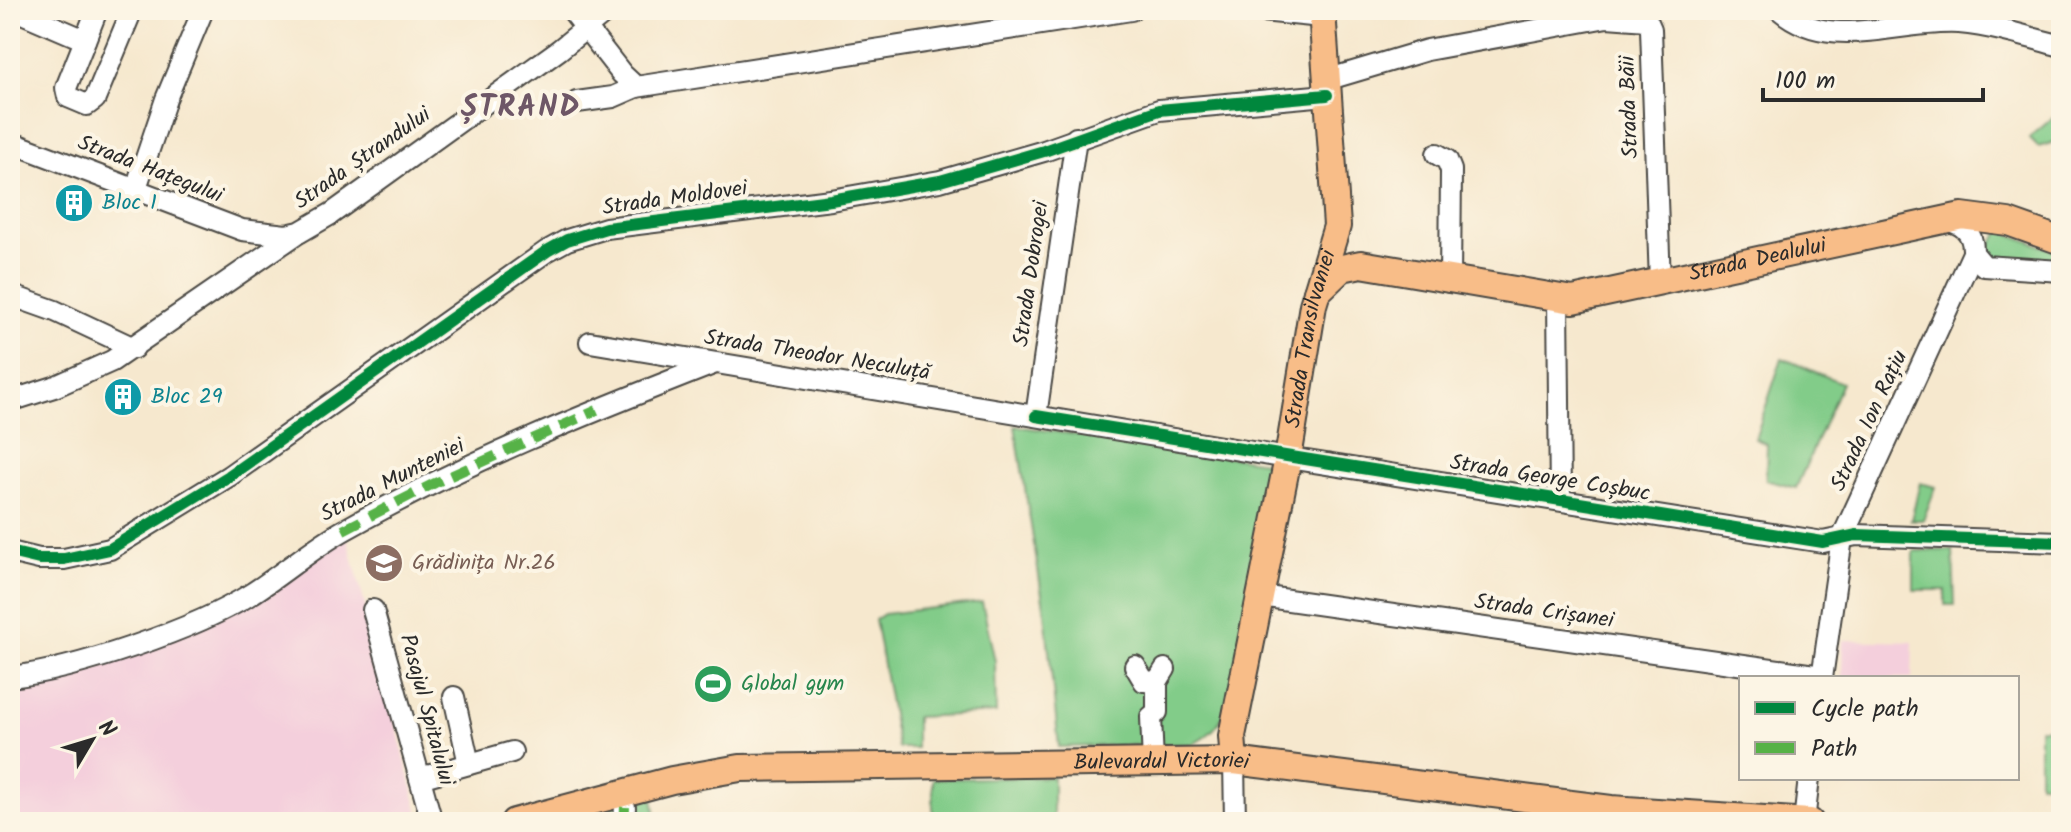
<svg xmlns="http://www.w3.org/2000/svg" width="2071" height="832" font-family="Kalam,sans-serif">
<rect width="100%" height="100%" fill="#fcf5e5"/>
<filter id="ink" filterUnits="userSpaceOnUse"><feTurbulence type="fractalNoise" baseFrequency=".0125" numOctaves="2"/><feDisplacementMap in="SourceGraphic" scale="16" xChannelSelector="R" yChannelSelector="G"/><feConvolveMatrix kernelMatrix="1 2 1 2 8 2 1 2 1" color-interpolation-filters="sRGB"/></filter>
<filter id="wash" filterUnits="userSpaceOnUse"><feTurbulence type="fractalNoise" baseFrequency=".006" numOctaves="4" result="noise"/><feDisplacementMap in="SourceGraphic" scale="32" xChannelSelector="R" yChannelSelector="G"/><feGaussianBlur stdDeviation="1.8" result="paint"/><feColorMatrix in="noise" values="0 0 0 0 0 0 0 0 0 0 0 0 0 0 0 0 0 1.4 0 .05"/><feComposite in="paint" operator="in"/></filter>
<g filter="url(#wash)">
<rect width="100%" height="100%" fill="#f6e8ce"/>
<g fill="#f4cfdc">
<polygon points="347,536 421,822 15,822 10,803 10,686 98,668 148,650"/>
<polygon points="1843,640 1913,642 1912,678 1842,678"/>
</g>
<g fill="#82cc89" stroke="#567c5a" stroke-width="2">
<polygon points="2061,111 2061,140 2038,147 2029,138"/>
<polygon points="2001,231 2061,253 2061,268 1993,260 1988,247"/>
<polygon points="1782,358 1842,383 1796,488 1766,480 1767,444 1755,439"/>
<path d="M1015 426 1279 464 1227 709C1218 727 1210 735 1193 744L1059 747 1045 613Z"/>
<polygon points="1920,483 1936,487 1923,520 1911,520"/>
<polygon points="1953,550 1955,605 1945,605 1945,590 1914,590 1914,551"/>
<polygon points="982,602 995,661 996,713 916,717 916,748 898,748 875,620 884,614"/>
<rect x="2039" y="728" width="22" height="55"/>
<polygon points="1053,777 1053,822 933,822 933,779"/>
<polygon points="651,786 657,822 515,822"/>
</g>
</g>
<g filter="url(#ink)">
<g fill="none" stroke-linecap="round" stroke-linejoin="round">
<defs>
<g id="minor">
<polyline points="15,10 85,40"/>
<polyline points="97,10 66,88 68,97 87,105 95,99 132,10"/>
<polyline points="572,10 622,74 636,87 1131,10"/>
<polyline points="1252,10 1322,17"/>
<path d="M1780 10C1830 53 1899 19 1959 23 1993 26 2028 37 2061 46"/>
<polyline points="1326,80 1427,50 1607,17 1647,20 1651,29 1660,283"/>
<polyline points="577,102 613,97 636,87"/>
<polyline points="10,142 242,230 286,235 300,232 331,214 559,50 608,10"/>
<polyline points="1437,154 1447,160 1451,170 1450,282"/>
<polyline points="135,191 166,99 203,10"/>
<polyline points="1973,253 1984,266 2061,271"/>
<polyline points="10,295 55,311 134,348"/>
<polyline points="1558,300 1560,500"/>
<polyline points="590,342 1288,458 1823,542 1856,535 2061,542"/>
<polyline points="10,401 54,387 112,361 298,233"/>
<polyline points="1036,416 1076,138"/>
<polyline points="10,552 39,559 64,559 110,549 229,476 547,251 567,240 606,228 831,200 940,181 1044,151 1159,110 1327,95"/>
<polyline points="1260,596 1822,676"/>
<polyline points="373,610 432,822"/>
<polyline points="1135,666 1144,681 1157,682 1165,669"/>
<path d="M10 677C75 670 196 629 251 594 283 574 313 547 346 529 463 463 588 413 713 364"/>
<path d="M1822 678 1842 538 1973 253C1974 232 1962 222 1942 220"/>
<polyline points="454,697 469,764"/>
<polyline points="1234,761 1235,822"/>
<polyline points="1153,763 1151,717 1157,712 1157,682"/>
<polyline points="420,778 512,752"/>
<polyline points="624,822 625,807"/>
<polyline points="1804,822 1809,778"/>
</g>
<g id="major">
<path id="s1" d="M1317 292 1342 268 1361 264 1573 300 1962 216 2008 222 2061 241"/>
<path id="s2" d="M1234 761 1232 736 1288 458 1313 305 1337 226 1322 10"/>
<path id="s3" d="M514 822 672 780 740 768 1234 761 1611 809 1810 822"/>
</g>
</defs>
<use href="#minor" stroke="#494743" stroke-width="24"/>
<use href="#major" stroke="#494743" stroke-width="30"/>
<use href="#minor" stroke="#fff" stroke-width="20"/>
<use href="#major" stroke="#f8bd88" stroke-width="26"/>
<g stroke="#56b246" stroke-width="10" stroke-dasharray="20 10" stroke-linecap="butt">
<polyline points="343,530 435,483 597,410"/>
<polyline points="624,822 625,807"/>
</g>
<defs>
<g id="cycleway">
<polyline points="1036,416 1823,542 1856,535 2061,542"/>
<polyline points="10,552 39,559 64,559 110,549 229,476 547,251 567,240 606,228 831,200 940,181 1044,151 1159,110 1327,95"/>
</g>
</defs>
<use href="#cycleway" stroke="#fcf5e5" stroke-width="17"/>
<use href="#cycleway" stroke="#00873e" stroke-width="12"/>
</g>
</g>
<defs>
<symbol id="building-disc" viewBox="-11 -11 22 22"><circle r="9.5" fill="#0f9aa8" stroke="#fcf5e5"/><path d="M-4-6H4V6H1V3H-1V6H-4ZM-2.5-4.3h1.7v1.8h-1.7ZM.8-4.3h1.7v1.8H.8ZM-2.5-1h1.7V.8h-1.7ZM.8-1h1.7V.8H.8Z" fill="#fff"/></symbol>
<symbol id="school-disc" viewBox="-11 -11 22 22"><circle r="9.5" fill="#8d6e63" stroke="#fcf5e5"/><path d="M0-5L7-2L0 1L-7-2ZM-4 1L0 2.5L4 1V4Q0 6-4 4Z" fill="#fff"/></symbol>
<symbol id="stadium-disc" viewBox="-11 -11 22 22"><circle r="9.5" fill="#2e9e5b" stroke="#fcf5e5"/><path d="M0-5a6.5 5 0 1 0 0 10a6.5 5 0 1 0 0-10ZM-3.5-1.8h7v3.6h-7Z" fill="#fff"/></symbol>
</defs>
<g fill-rule="evenodd">
<use href="#building-disc" x="52" y="181" width="44" height="44"/>
<use href="#building-disc" x="101" y="375" width="44" height="44"/>
<use href="#school-disc" x="362" y="541" width="44" height="44"/>
<use href="#stadium-disc" x="691" y="662" width="44" height="44"/>
</g>
<g text-anchor="middle" dominant-baseline="central" stroke-width="8" stroke-linejoin="round" paint-order="stroke">
<g font-size="22" fill="#2b2b2b" stroke="#fcf5e5">
<text transform="translate(1630 107) rotate(-92)">Strada Băii</text>
<text transform="translate(363 159) rotate(-35)">Strada Ștrandului</text>
<text transform="translate(150 170) rotate(21)">Strada Hațegului</text>
<text transform="translate(675 199) rotate(-8)">Strada Moldovei</text>
<text stroke="none"><textPath href="#s1" startOffset="458">Strada Dealului</textPath></text>
<text transform="translate(1032 274) rotate(-82)">Strada Dobrogei</text>
<text stroke="none"><textPath href="#s2" startOffset="430">Strada Transilvaniei</textPath></text>
<text transform="translate(817 356) rotate(9)">Strada Theodor Neculuță</text>
<text transform="translate(1870 421) rotate(-65)">Strada Ion Rațiu</text>
<text transform="translate(1550 479) rotate(9)">Strada George Coșbuc</text>
<text transform="translate(393 481) rotate(-27)">Strada Munteniei</text>
<text transform="translate(1544 612) rotate(8)">Strada Crișanei</text>
<text transform="translate(426 710) rotate(75)">Pasajul Spitalului</text>
<text stroke="none"><textPath href="#s3" startOffset="654">Bulevardul Victoriei</textPath></text>
</g>
<g font-size="22" fill="#0d838f" stroke="#fcf5e5" text-anchor="start">
<text x="102" y="203">Bloc 1</text>
<text x="151" y="397">Bloc 29</text>
</g>
<g font-size="22" fill="#785e54" stroke="#fcf5e5" text-anchor="start">
<text x="412" y="563">Grădinița Nr.26</text>
</g>
<g font-size="22" fill="#27864d" stroke="#fcf5e5" text-anchor="start">
<text x="741" y="684">Global gym</text>
</g>
<g font-size="30" font-weight="bold" letter-spacing="2" fill="#6e5767" stroke="#fcf5e5">
<text x="521" y="108">ȘTRAND</text>
</g>
</g>
<rect width="2071" height="832" fill="none" stroke="#fcf5e5" stroke-width="40"/>
<rect x="1739" y="676" width="280" height="104" fill="#fcf5e5" stroke="#a8a49b" stroke-width="2"/>
<rect x="1755" y="702" width="40" height="12" fill="#00873e" stroke="#a8a49b" stroke-width="2"/>
<text x="1811" y="716" font-size="24" fill="#2b2b2b">Cycle path</text>
<rect x="1755" y="742" width="40" height="12" fill="#56b246" stroke="#a8a49b" stroke-width="2"/>
<text x="1811" y="756" font-size="24" fill="#2b2b2b">Path</text>
<g transform="translate(92 740) rotate(52)" stroke="#fcf5e5" stroke-width="6" paint-order="stroke">
<path d="M0-6L14 30L0 20L-14 30Z" fill="#2b2b2b"/>
<text y="-12" font-size="22" font-weight="bold" text-anchor="middle" fill="#2b2b2b">N</text>
</g>
<path d="M1763 88v12h220v-12" fill="none" stroke="#2b2b2b" stroke-width="4"/>
<text x="1775" y="88" font-size="24" fill="#2b2b2b" stroke="#fcf5e5" stroke-width="6" paint-order="stroke">100 m</text>
</svg>
